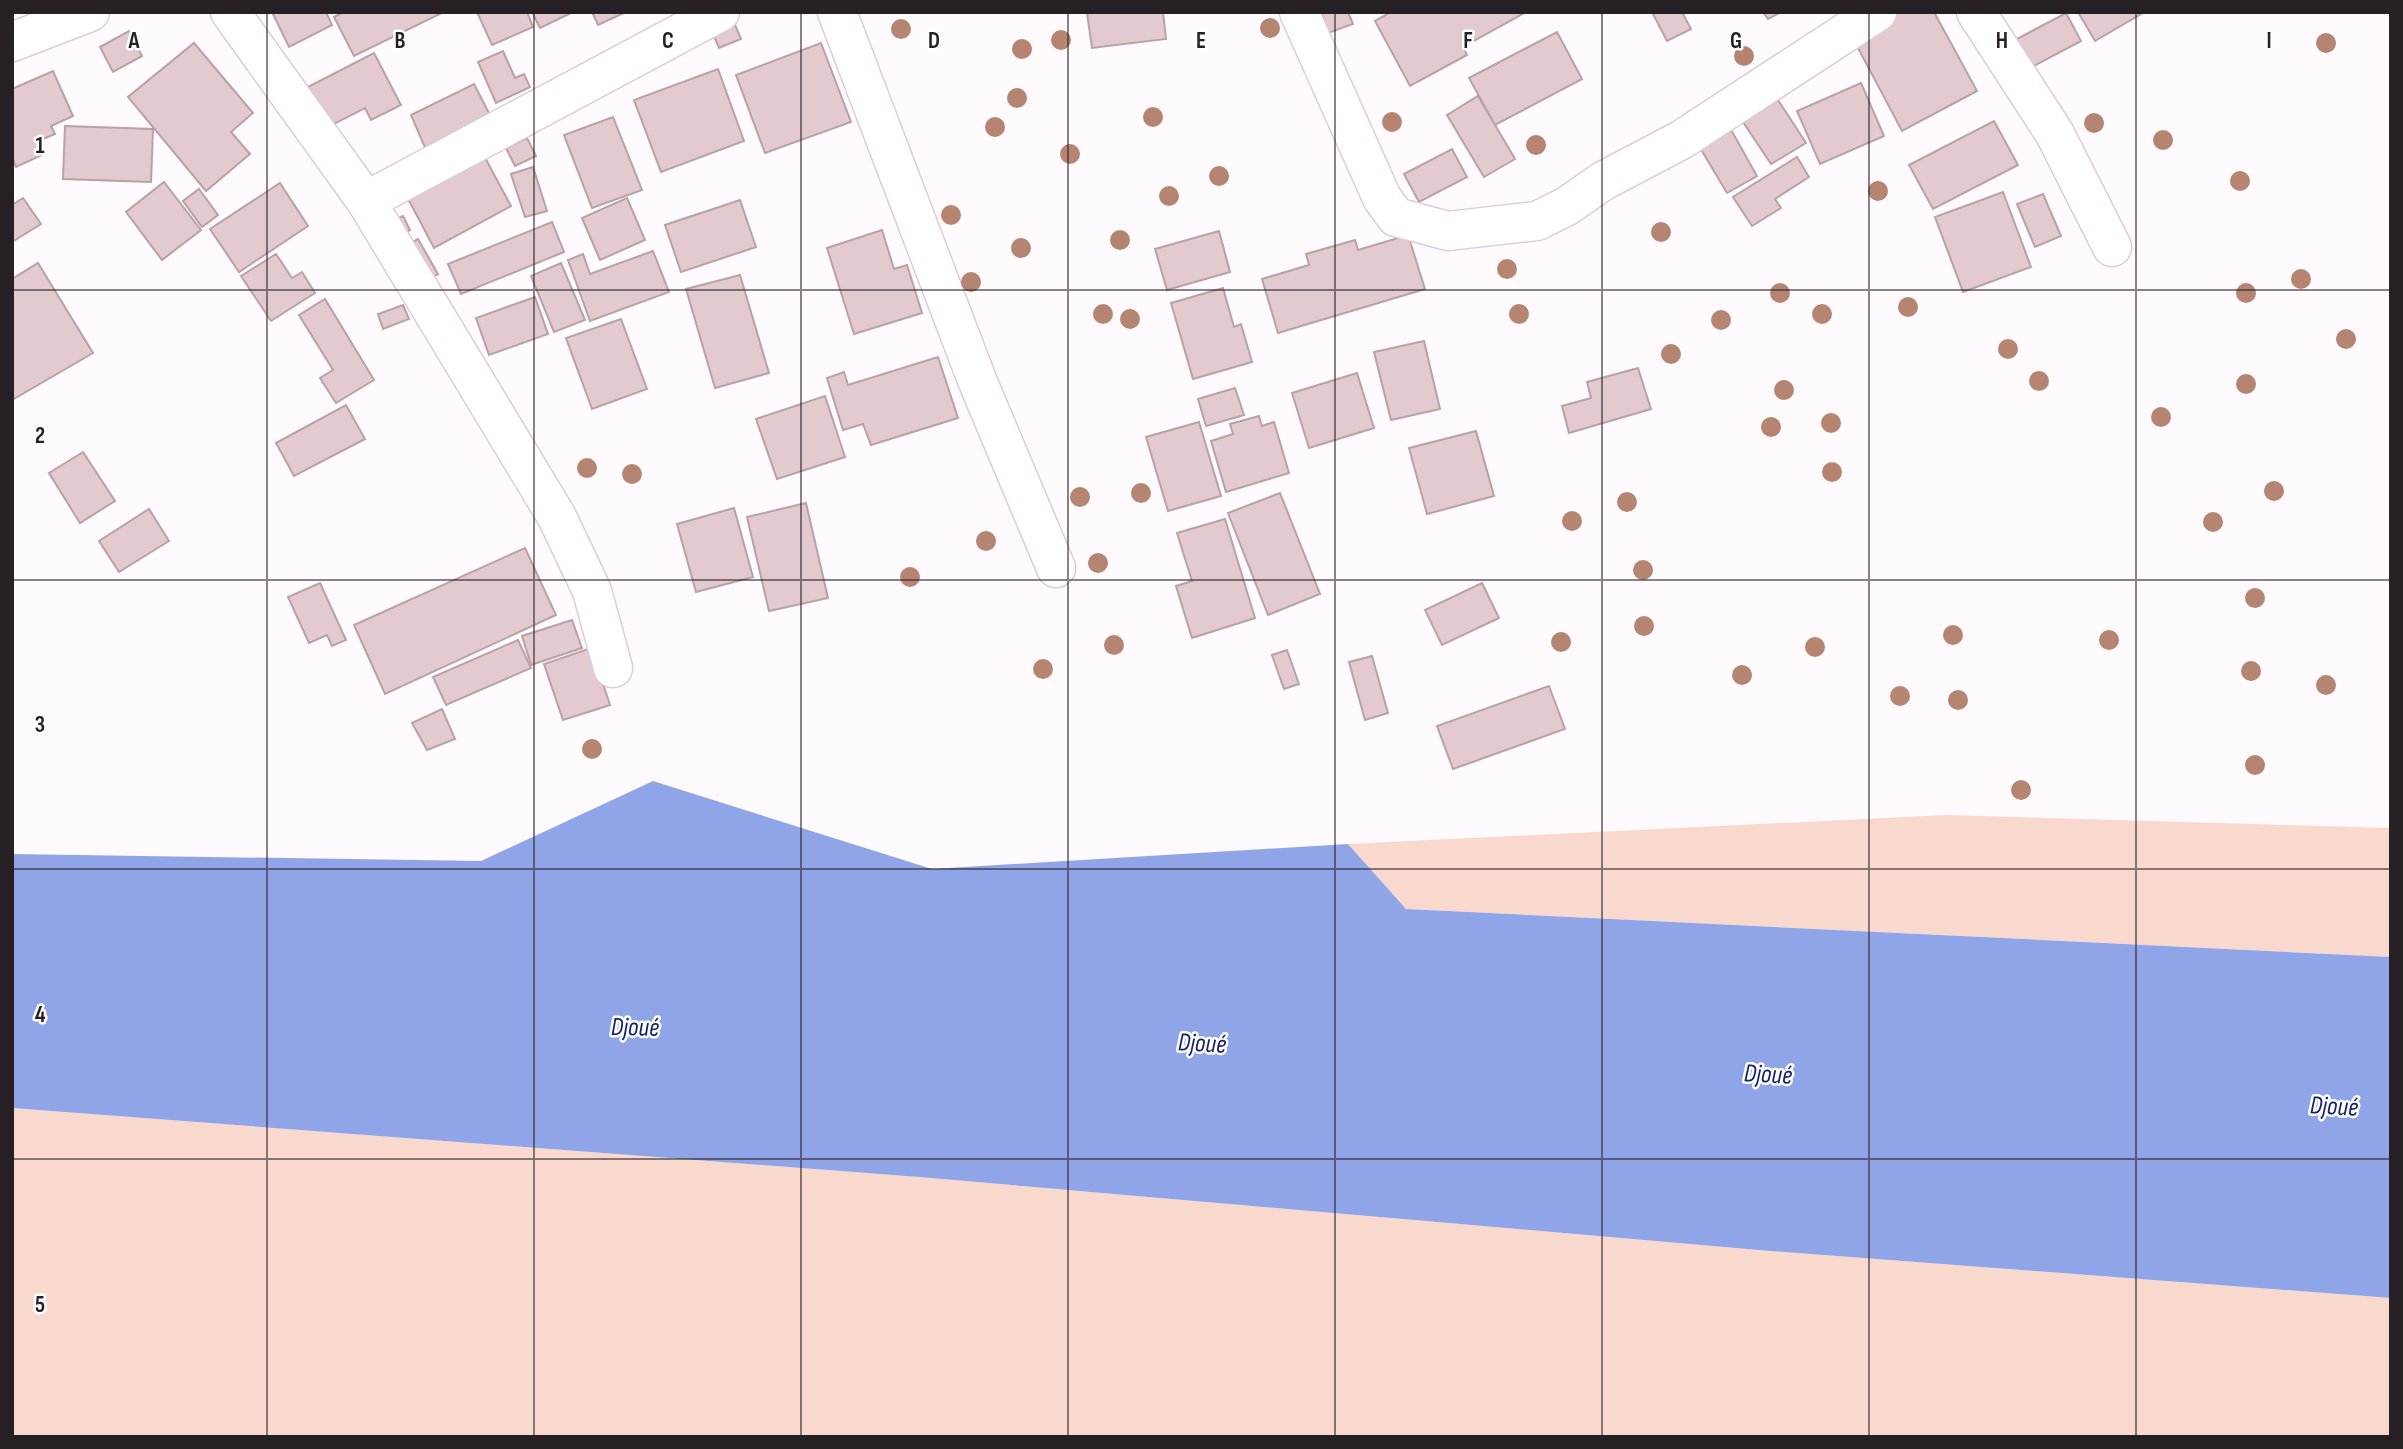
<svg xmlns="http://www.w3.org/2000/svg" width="2403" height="1449" font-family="'Sofia Sans Condensed',sans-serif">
<rect width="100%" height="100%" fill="#fefafd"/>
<g fill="#f9d9ce">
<polygon points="1946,815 2391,828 2391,957 1406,909 1348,844"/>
<polygon points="12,1108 919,1177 1770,1251 2391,1298 2391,1437 12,1437"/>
</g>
<polygon fill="#90a5e7" points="653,781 932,869 1348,844 1406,909 2391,957 2391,1298 1770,1251 919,1177 12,1108 12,854 481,861"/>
<g fill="#e3cace" stroke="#b9a1a4" stroke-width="2">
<polygon points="272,12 326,12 332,25 289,47"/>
<polygon points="344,12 442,12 442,13 354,56 334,17"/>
<polygon points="477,12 527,12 533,27 492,45"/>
<polygon points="532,12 573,12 540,28"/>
<polygon points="592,12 626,12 598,25"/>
<polygon points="1163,12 1166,39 1092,48 1087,13"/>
<polygon points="1321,12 1348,12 1353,24 1328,33"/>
<polygon points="1391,12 1526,12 1463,47 1467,55 1410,86 1375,21"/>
<polygon points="1652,12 1682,12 1691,29 1667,41"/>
<polygon points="1763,12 1781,12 1768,19"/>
<polygon points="1889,12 1934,12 1977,91 1902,131 1850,33"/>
<polygon points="2078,12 2140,12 2141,14 2095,41"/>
<polygon points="2066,13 2081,41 2030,68 2015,40"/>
<polygon points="733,20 741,39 719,48 711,29"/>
<polygon points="129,31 142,56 113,72 100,47"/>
<polygon points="1557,32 1582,79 1495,125 1469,78"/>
<polygon points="194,43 253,113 231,132 250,154 206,191 128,97"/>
<polygon points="821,43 851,122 765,153 736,75"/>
<polygon points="503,51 515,78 524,74 530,87 496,103 478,62"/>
<polygon points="374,53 401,105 371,120 365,108 324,129 304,89"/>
<polygon points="718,69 744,141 661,172 634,100"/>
<polygon points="53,71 73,116 51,126 55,134 38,141 44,154 16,167 12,157 12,89"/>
<polygon points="1861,83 1884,136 1820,164 1797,111"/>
<polygon points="474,84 491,117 426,150 411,115"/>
<polygon points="1478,96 1515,159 1484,177 1447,115"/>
<polygon points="1778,100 1806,143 1771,164 1743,122"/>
<polygon points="613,117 642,190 592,208 564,135"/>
<polygon points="1994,121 2018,165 1933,209 1909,165"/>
<polygon points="65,126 153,129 151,182 63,179"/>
<polygon points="1730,128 1757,176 1727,193 1699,146"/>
<polygon points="527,138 536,156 515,166 506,148"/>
<polygon points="1452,149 1467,177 1419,202 1404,174"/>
<polygon points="483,154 511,206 434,248 406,195"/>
<polygon points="1797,157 1809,177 1775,199 1781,208 1752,226 1733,197"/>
<polygon points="533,167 547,211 525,217 511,174"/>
<polygon points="164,182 201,230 162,260 126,212"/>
<polygon points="280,183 308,226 239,272 210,229"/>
<polygon points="199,189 218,215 202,227 183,201"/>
<polygon points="2003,192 2031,267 1963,292 1935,217"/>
<polygon points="2043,194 2061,236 2035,247 2017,204"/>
<polygon points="23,198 41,224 12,242 12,205"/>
<polygon points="627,198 645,240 600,260 582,218"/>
<polygon points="740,200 756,247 681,272 665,225"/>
<polygon points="403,216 410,230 396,237 389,223"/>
<polygon points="552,222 564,252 461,294 448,264"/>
<polygon points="882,230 894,269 907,265 922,313 854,334 827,248"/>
<polygon points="1219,231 1230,272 1167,290 1155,249"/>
<polygon points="1408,235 1425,289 1278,333 1262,279 1309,265 1306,254 1355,240 1358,250"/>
<polygon points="418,239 438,274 422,283 402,248"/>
<polygon points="653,251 669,292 590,321 568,260 583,254 590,274"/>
<polygon points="276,254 292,278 302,272 315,293 271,321 241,276"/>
<polygon points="38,263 93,353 12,400 12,279"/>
<polygon points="561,263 585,320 554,332 531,276"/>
<polygon points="740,275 769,373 715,388 686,289"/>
<polygon points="1223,288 1234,327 1241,324 1252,362 1193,379 1171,303"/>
<polygon points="535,297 548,334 489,355 476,318"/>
<polygon points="325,299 374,380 336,403 320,378 333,370 299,315"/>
<polygon points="403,305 409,319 383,329 378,314"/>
<polygon points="621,319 647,389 592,409 566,338"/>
<polygon points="1424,341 1440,409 1391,420 1374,352"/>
<polygon points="938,357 958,418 871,445 863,424 843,430 827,378 844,372 848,385"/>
<polygon points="1638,368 1651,409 1569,433 1562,406 1591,398 1587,382"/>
<polygon points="1357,373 1374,428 1309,448 1292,393"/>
<polygon points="1235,388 1244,415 1206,426 1198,399"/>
<polygon points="825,396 845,457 777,479 756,419"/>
<polygon points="346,405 365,439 294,476 276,443"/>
<polygon points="1259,416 1262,426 1274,422 1289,473 1226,492 1211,441 1233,434 1230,424"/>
<polygon points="1199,422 1221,496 1168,511 1146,437"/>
<polygon points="1476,431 1494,496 1427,514 1409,448"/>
<polygon points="83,452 115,501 80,523 49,473"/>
<polygon points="1280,493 1320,594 1268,615 1228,513"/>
<polygon points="806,503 828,598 769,611 747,517"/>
<polygon points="734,508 753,577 696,592 677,524"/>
<polygon points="149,509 169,541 119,572 99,541"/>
<polygon points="1225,519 1255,618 1192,638 1176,586 1192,581 1177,533"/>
<polygon points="525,548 556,615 385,694 354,625"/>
<polygon points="320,583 346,640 332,646 327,635 309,643 288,597"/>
<polygon points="1482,583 1499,618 1442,645 1425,610"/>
<polygon points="572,620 582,648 531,665 522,636"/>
<polygon points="518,640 531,668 446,705 433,677"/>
<polygon points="591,648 610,705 563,720 544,664"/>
<polygon points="1287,650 1299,684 1284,689 1272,655"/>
<polygon points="1372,656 1388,713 1365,720 1349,662"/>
<polygon points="1549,686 1565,729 1453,769 1437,726"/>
<polygon points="442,709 455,739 427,750 412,723"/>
</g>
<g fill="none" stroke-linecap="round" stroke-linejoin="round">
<defs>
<g id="street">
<polyline points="230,12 366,201 557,517 592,591 613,668"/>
<polyline points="837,12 977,380 1056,568"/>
<polyline points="1299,12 1382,198 1396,217 1448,231 1537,221 1567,206 1603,181 1681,140 1877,12"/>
<polyline points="1976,12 2055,134 2112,247"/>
<polyline points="366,201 720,12"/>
</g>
<polyline id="secondary" points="12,42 90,12"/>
</defs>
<use href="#street" stroke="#dfccda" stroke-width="41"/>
<use href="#secondary" stroke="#dfccda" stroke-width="41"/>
<use href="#street" stroke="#fff" stroke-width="38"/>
<use href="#secondary" stroke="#fff" stroke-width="38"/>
</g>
<g fill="#b68572">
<circle cx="1270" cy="28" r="10"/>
<circle cx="901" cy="29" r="10"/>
<circle cx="1061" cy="40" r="10"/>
<circle cx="2326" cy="43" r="10"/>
<circle cx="1022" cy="49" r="10"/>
<circle cx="1744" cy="56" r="10"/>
<circle cx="1017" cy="98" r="10"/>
<circle cx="1153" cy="117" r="10"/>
<circle cx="1392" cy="122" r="10"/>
<circle cx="2094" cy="123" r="10"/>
<circle cx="995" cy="127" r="10"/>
<circle cx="2163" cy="140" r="10"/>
<circle cx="1536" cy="145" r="10"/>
<circle cx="1070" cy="154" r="10"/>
<circle cx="1219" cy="176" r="10"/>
<circle cx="2240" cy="181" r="10"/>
<circle cx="1878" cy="191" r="10"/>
<circle cx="1169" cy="196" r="10"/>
<circle cx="951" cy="215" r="10"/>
<circle cx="1661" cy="232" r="10"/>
<circle cx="1120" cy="240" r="10"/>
<circle cx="1021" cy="248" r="10"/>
<circle cx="1507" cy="269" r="10"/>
<circle cx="2301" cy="279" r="10"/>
<circle cx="971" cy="282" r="10"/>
<circle cx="1780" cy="293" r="10"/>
<circle cx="2246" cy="293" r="10"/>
<circle cx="1908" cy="307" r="10"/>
<circle cx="1103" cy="314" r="10"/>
<circle cx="1519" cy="314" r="10"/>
<circle cx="1822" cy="314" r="10"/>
<circle cx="1130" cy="319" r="10"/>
<circle cx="1721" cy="320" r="10"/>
<circle cx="2346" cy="339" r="10"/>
<circle cx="2008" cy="349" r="10"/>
<circle cx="1671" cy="354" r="10"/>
<circle cx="2039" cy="381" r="10"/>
<circle cx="2246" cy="384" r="10"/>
<circle cx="1784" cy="390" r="10"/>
<circle cx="2161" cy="417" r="10"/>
<circle cx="1831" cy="423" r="10"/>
<circle cx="1771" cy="427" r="10"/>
<circle cx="587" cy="468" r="10"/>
<circle cx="1832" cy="472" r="10"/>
<circle cx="632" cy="474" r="10"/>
<circle cx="2274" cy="491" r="10"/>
<circle cx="1141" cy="493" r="10"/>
<circle cx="1080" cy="497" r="10"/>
<circle cx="1627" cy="502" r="10"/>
<circle cx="1572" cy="521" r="10"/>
<circle cx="2213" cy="522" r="10"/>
<circle cx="986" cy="541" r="10"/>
<circle cx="1098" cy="563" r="10"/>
<circle cx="1643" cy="570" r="10"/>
<circle cx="910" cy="577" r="10"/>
<circle cx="2255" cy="598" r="10"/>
<circle cx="1644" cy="626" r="10"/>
<circle cx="1953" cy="635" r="10"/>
<circle cx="2109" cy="640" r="10"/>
<circle cx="1561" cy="642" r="10"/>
<circle cx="1114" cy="645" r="10"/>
<circle cx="1815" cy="647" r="10"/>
<circle cx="1043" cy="669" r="10"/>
<circle cx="2251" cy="671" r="10"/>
<circle cx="1742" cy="675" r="10"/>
<circle cx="2326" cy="685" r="10"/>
<circle cx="1900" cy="696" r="10"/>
<circle cx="1958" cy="700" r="10"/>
<circle cx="592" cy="749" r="10"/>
<circle cx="2255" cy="765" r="10"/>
<circle cx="2021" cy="790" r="10"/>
</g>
<path fill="none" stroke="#261f24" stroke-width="2" stroke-opacity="0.55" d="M267 12V1437M534 12V1437M801 12V1437M1068 12V1437M1335 12V1437M1602 12V1437M1869 12V1437M2136 12V1437M12 290H2391M12 580H2391M12 869H2391M12 1159H2391"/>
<g text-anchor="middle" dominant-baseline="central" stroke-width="5" stroke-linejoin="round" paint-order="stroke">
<g font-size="26" font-style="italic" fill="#17216c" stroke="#fff">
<text transform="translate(635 1028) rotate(1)">Djoué</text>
<text transform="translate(1202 1044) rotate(3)">Djoué</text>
<text transform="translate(1768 1075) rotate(3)">Djoué</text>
<text transform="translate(2334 1107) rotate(3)">Djoué</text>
</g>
</g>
<g font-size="23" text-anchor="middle" font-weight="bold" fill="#261f24" stroke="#fff" stroke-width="5" stroke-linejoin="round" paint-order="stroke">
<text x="134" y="48">A</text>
<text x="400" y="48">B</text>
<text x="668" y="48">C</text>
<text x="934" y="48">D</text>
<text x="1201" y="48">E</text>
<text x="1468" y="48">F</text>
<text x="1736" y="48">G</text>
<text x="2002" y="48">H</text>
<text x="2269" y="48">I</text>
<text x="40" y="153">1</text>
<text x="40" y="443">2</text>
<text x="40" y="732">3</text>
<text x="40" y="1022">4</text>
<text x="40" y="1312">5</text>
</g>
<rect width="2403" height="1449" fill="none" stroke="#261f24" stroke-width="28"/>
</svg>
